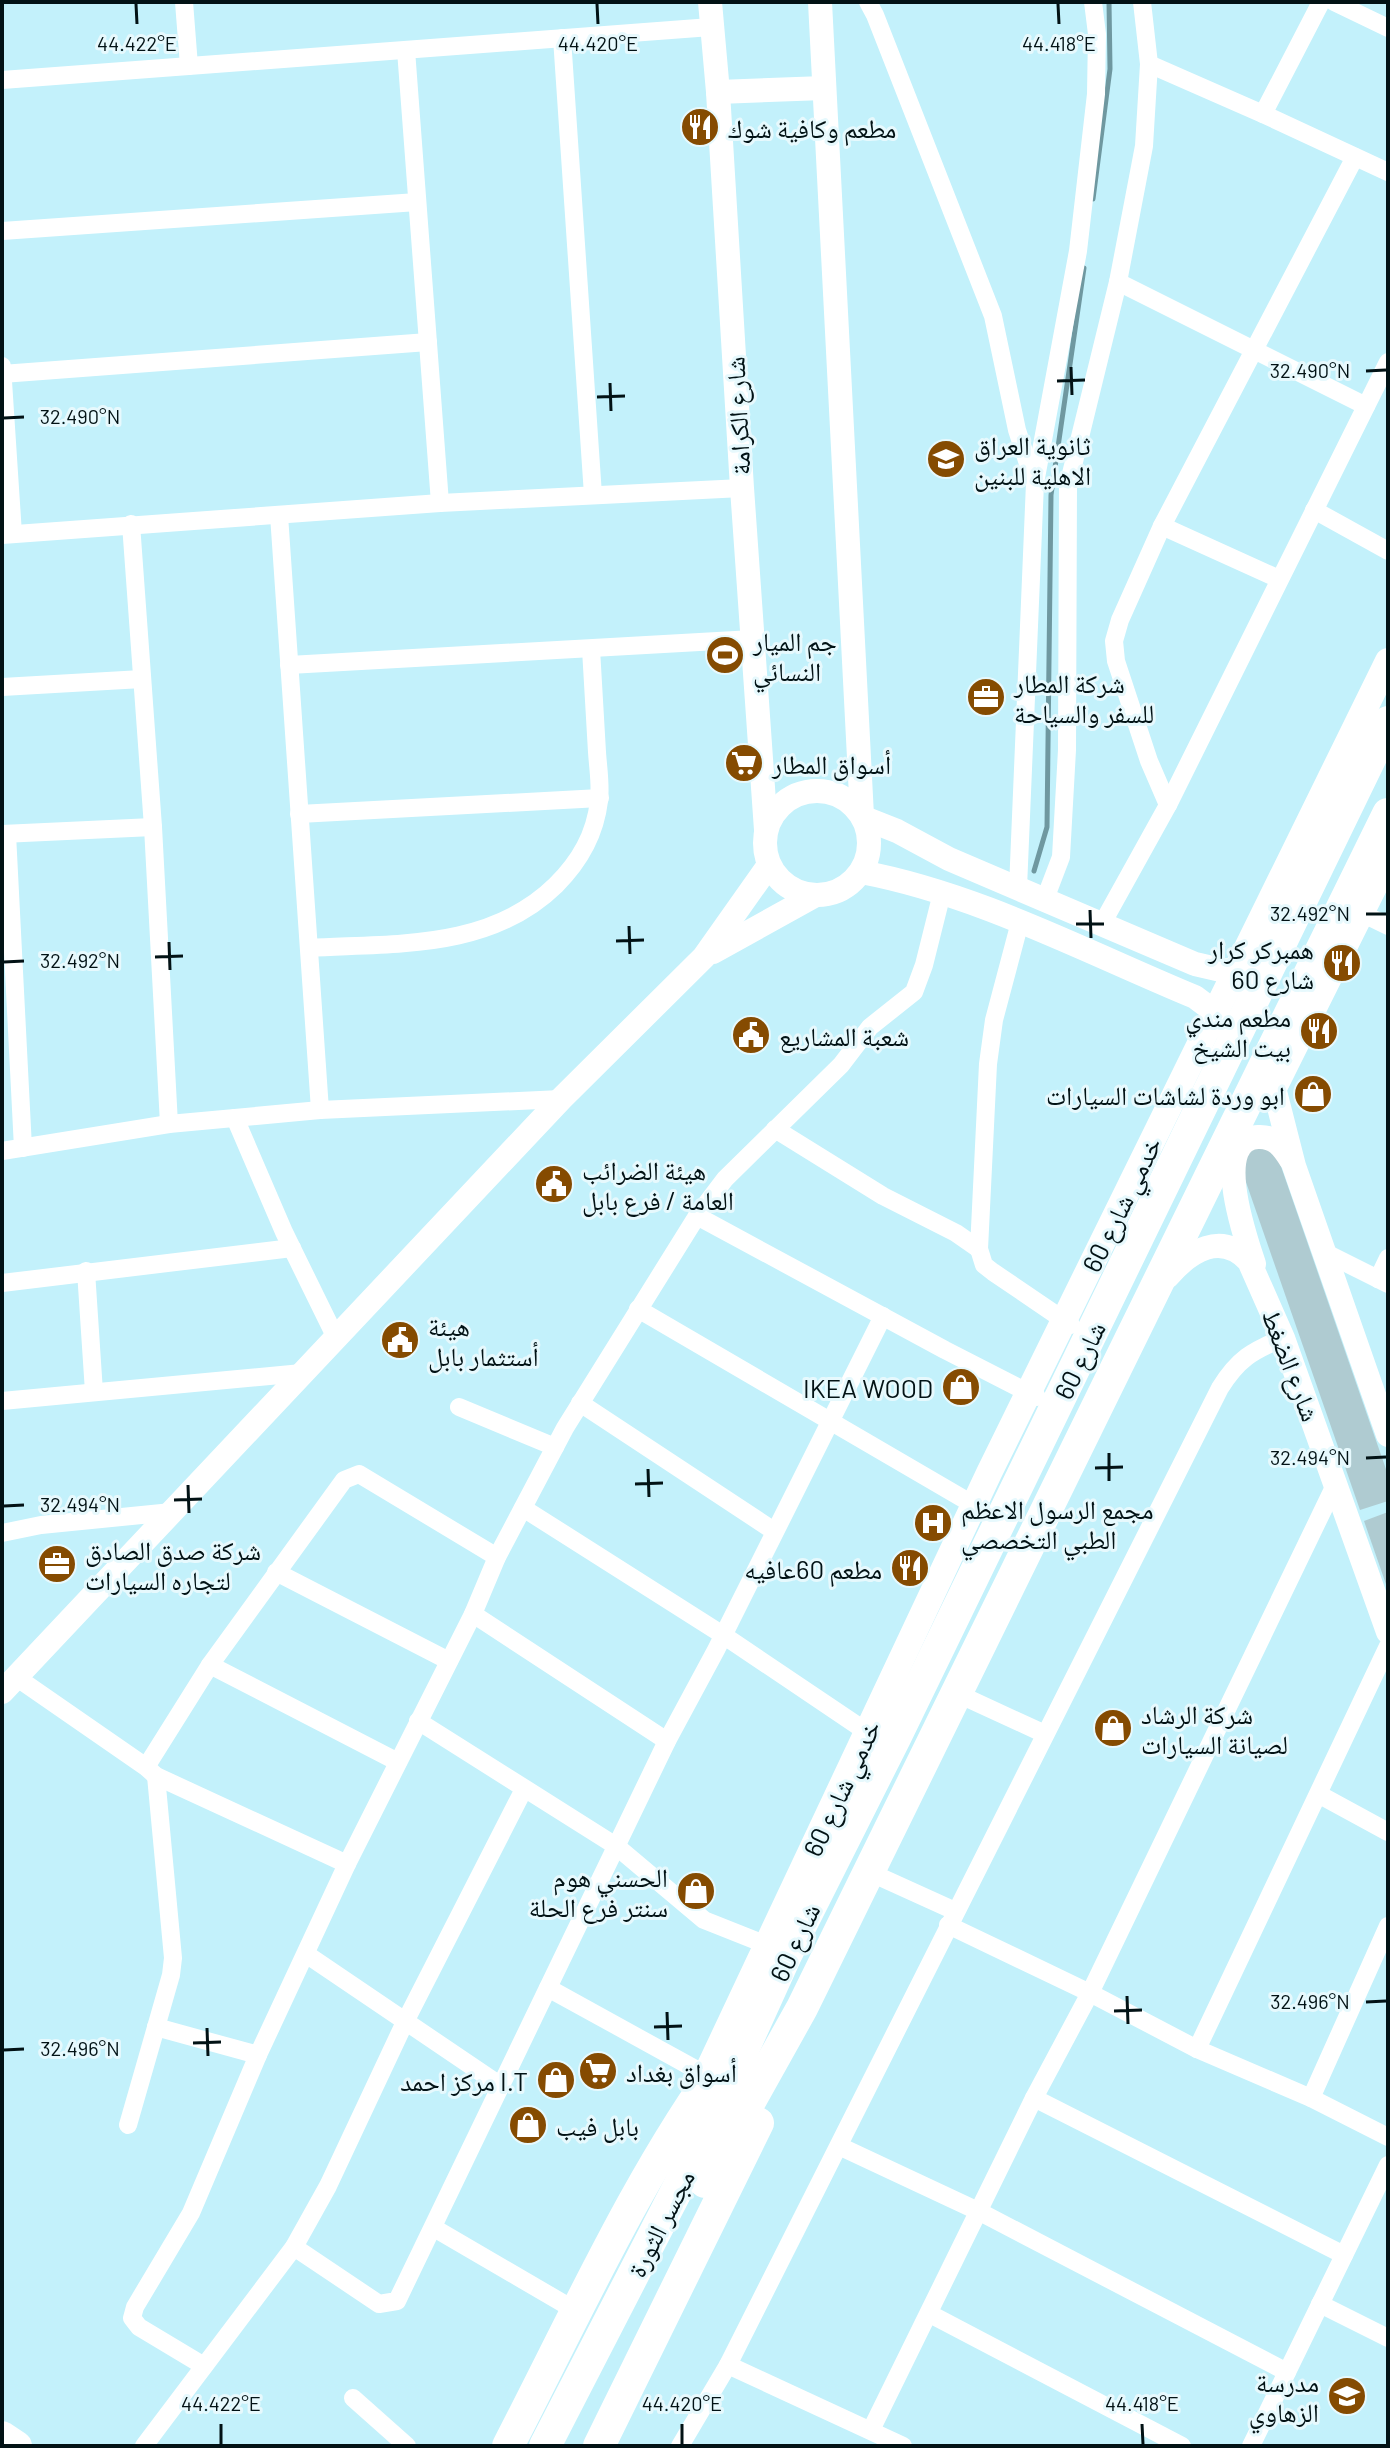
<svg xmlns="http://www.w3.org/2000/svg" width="1390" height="2448" font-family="Barlow,'Noto Naskh Arabic',sans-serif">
<rect width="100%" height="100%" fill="#c3f1fb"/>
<g fill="#afcbd1">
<polygon points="1253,1143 1276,1152 1388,1475 1388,1501 1360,1510 1239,1162"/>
<polygon points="1388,1512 1388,1590 1364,1521"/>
</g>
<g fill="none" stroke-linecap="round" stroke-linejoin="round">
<g stroke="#6f98a0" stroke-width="5">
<polyline points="1093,199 1110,69 1109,2"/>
<polyline points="1034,871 1047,827 1051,495 1084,268"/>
</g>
<g stroke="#fff" stroke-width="18">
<polyline points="184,2 189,66"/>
<polyline points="868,2 875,15 993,316 1017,430 1034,482"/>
<polyline points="1334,2 1388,28"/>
<polyline points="562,38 593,495"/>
<polyline points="406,50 440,503"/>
<polyline points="1149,64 1263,114 1388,172"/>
<polyline points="2,80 711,27"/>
<polyline points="1263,114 1321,2"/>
<polyline points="2,231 417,202"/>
<polyline points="1118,282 1366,406"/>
<polyline points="2,366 13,534"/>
<polyline points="2,374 428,342"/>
<polyline points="1314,510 1388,551"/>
<polyline points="279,515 320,1110 561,1099"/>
<polyline points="131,524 153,827 169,1124"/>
<polyline points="1162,526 1279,579"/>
<polyline points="2,535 440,503 742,488"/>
<polyline points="289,665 753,639"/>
<polyline points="2,687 142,679"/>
<polyline points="1168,805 1149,761 1116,661 1114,641 1120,620 1162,526 1355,157"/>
<polyline points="299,814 600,798"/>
<polyline points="2,834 153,827"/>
<polyline points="7,834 23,1148"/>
<polyline points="1018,888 1035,483 1078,251 1096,94 1097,34 1093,2"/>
<polyline points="1045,899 1061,857 1067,750 1068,486 1118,282 1144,146 1149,64 1142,2"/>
<polyline points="1351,908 1388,926"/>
<polyline points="1020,922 994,1020 988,1064 979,1249 984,1265 993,1272 1071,1325"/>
<polyline points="1102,924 1168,805 1388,362"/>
<path d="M309 948C395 943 490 950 556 885 580 861 595 835 599 801 601 785 598 768 597 752 595 718 593 683 591 649"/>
<polyline points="235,1118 284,1232 336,1338"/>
<polyline points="775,1129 883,1196 956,1233 979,1249"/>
<polyline points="2,1151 169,1124 320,1110"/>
<polyline points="697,1216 945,1350 1037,1397"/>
<polyline points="1324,1252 1388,1284"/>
<polyline points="86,1271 94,1392"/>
<polyline points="1378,1279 1388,1258"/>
<polyline points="2,1283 292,1248"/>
<polyline points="638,1309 974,1505"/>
<polyline points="2,1401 302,1373"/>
<polyline points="580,1403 774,1531"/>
<polyline points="459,1407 555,1447"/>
<polyline points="523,1508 723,1635 867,1732"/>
<polyline points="2,1533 41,1525 172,1512"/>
<polyline points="276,1572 449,1661"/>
<polyline points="473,1614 667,1741"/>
<polyline points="210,1665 398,1762"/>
<polyline points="16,1677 146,1767 156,1776 347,1864"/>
<polyline points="956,1693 1045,1734"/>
<polyline points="418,1721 616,1846 704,1920 767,1945"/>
<polyline points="146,1767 210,1665 344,1480 359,1474 497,1557"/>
<polyline points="1320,1795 1388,1832"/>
<polyline points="869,1872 955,1911"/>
<polyline points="948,1925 1090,1993 1197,2049 1311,2098 1388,2137"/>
<polyline points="306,1954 501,2086"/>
<polyline points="548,1988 706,2075"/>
<polyline points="156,2027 258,2055"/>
<polyline points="1197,2049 1388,1646"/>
<polyline points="1034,2098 1344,2255"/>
<polyline points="1311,2098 1388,1926"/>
<polyline points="128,2125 171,1975 173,1958 156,1776"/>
<polyline points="839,2146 980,2212 1287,2372"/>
<polyline points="434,2228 578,2312"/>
<polyline points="294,2247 379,2304 397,2301 667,1741 716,1650 883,1316"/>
<polyline points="1320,2304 1388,2338"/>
<polyline points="930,2314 1182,2446"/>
<polyline points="728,2365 903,2446"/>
<polyline points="204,2366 139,2327 132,2318 135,2307 191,2213 258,2055 347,1864 473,1614 497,1557 565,1428 697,1216 725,1179 841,1065 870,1027 914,992 924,965 942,893"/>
<polyline points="353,2398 407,2446"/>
<polyline points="871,2430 1034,2098 1090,1993 1336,1483"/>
<polyline points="144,2446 294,2247 328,2186 405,2022 524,1789"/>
<path d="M680 2446 728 2365 1220 1388C1238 1359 1252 1351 1283 1338"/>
<polyline points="1251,2446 1388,2165"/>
</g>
<g stroke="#fff" stroke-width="24">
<polyline points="710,2 718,92 742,488 766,830"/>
<polyline points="820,2 862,816"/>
<polyline points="718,92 824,88"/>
<circle cx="817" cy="843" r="52"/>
<polyline points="864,818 897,831 949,859 1195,964 1221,970 1255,971"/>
<path d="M861 872C978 894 1086 952 1195 997L1215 1012 1225 1028"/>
<polyline points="713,952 814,896"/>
<polyline points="1269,1068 1294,1166 1388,1435"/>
<path d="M1254 1264C1246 1239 1210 1139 1258 1137 1275 1136 1283 1147 1291 1160"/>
<path d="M1168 1276C1190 1251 1221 1231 1249 1261L1283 1338 1388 1632"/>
<polyline points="2,1692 561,1099 704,957 769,865"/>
</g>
<g stroke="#fff" stroke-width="26">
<polyline points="1274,1088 1388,859"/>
<polyline points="708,2070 989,1473 1388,661"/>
</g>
<polyline stroke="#fff" stroke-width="30" points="2,2436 17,2446"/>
<g stroke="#fff" stroke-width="32">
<polyline points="705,2182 802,2008 1388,814"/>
<path d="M508 2446C576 2315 639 2173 727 2054"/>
<polyline points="545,2446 698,2149 787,1953 895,1738 1388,722"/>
<polyline points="599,2446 758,2123"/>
</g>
</g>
<path fill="none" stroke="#021215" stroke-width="3" d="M136 4 137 24M597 4 598 24M1058 4 1059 24M1071 367 1072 395M1366 371 1386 370M1057 381 1085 380M610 383 611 411M597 397 625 396M4 418 24 417M1090 910 1091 938M1366 914H1386M1076 924H1104M629 926 630 954M616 941 644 940M169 942 170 970M155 957 183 956M4 962 24 961M1109 1453V1481M1366 1458 1386 1457M1095 1468 1123 1467M648 1469 649 1497M635 1484 663 1483M188 1485 189 1513M174 1500 202 1499M4 1506 24 1505M1127 1996 1128 2024M1366 2002 1386 2001M1114 2011 1142 2010M667 2012 668 2040M654 2027 682 2026M207 2028 208 2056M193 2043 221 2042M4 2050 24 2049M221 2424V2444M682 2424V2444M1142 2424 1143 2444"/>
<defs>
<symbol id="restaurant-disc" viewBox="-11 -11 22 22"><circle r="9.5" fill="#854b01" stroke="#e7f9fd"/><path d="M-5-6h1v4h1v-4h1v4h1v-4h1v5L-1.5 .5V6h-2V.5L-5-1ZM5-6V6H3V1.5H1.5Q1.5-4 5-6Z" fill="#fff"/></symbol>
<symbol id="school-disc" viewBox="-11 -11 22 22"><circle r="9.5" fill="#854b01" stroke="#e7f9fd"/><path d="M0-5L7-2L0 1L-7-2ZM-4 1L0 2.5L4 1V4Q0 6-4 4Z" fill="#fff"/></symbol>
<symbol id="stadium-disc" viewBox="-11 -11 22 22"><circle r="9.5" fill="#854b01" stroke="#e7f9fd"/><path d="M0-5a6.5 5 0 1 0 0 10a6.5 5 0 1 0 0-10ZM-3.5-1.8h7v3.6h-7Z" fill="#fff"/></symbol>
<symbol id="office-disc" viewBox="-11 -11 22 22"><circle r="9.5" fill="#854b01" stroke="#e7f9fd"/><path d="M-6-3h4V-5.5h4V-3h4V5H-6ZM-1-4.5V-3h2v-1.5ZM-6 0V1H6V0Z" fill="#fff"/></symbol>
<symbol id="supermarket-disc" viewBox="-11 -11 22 22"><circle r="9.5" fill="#854b01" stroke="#e7f9fd"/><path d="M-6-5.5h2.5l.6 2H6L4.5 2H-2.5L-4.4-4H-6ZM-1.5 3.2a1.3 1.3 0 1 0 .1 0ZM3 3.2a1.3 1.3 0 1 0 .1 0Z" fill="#fff"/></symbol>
<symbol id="civic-disc" viewBox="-11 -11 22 22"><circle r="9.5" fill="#854b01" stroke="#e7f9fd"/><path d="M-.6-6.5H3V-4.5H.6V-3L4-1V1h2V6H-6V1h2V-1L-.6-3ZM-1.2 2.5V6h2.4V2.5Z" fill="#fff"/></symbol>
<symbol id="shop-disc" viewBox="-11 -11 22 22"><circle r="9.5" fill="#854b01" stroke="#e7f9fd"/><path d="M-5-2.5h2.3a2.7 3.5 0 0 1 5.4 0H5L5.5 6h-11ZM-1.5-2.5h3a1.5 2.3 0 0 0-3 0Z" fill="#fff"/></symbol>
<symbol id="hospital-disc" viewBox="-11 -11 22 22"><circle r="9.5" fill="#854b01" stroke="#e7f9fd"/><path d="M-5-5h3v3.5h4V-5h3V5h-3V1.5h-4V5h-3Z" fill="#fff"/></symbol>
</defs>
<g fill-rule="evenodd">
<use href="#restaurant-disc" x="678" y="105" width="44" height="44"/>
<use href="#school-disc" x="924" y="437" width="44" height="44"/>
<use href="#stadium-disc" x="703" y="633" width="44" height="44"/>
<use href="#office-disc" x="964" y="675" width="44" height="44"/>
<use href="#supermarket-disc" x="722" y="741" width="44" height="44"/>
<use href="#restaurant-disc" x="1320" y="941" width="44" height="44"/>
<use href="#restaurant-disc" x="1297" y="1009" width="44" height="44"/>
<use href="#civic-disc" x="729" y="1013" width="44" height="44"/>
<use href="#shop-disc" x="1291" y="1072" width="44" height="44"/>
<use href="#civic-disc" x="532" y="1162" width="44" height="44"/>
<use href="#civic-disc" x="378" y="1318" width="44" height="44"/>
<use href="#shop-disc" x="939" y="1365" width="44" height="44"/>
<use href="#hospital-disc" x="911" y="1501" width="44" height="44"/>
<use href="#office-disc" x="35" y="1542" width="44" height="44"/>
<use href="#restaurant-disc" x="888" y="1546" width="44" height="44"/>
<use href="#shop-disc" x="1091" y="1706" width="44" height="44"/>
<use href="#shop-disc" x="674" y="1869" width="44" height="44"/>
<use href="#supermarket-disc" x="576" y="2049" width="44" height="44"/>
<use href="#shop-disc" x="534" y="2058" width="44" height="44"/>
<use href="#shop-disc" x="506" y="2103" width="44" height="44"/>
<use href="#school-disc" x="1325" y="2374" width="44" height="44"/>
</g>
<g text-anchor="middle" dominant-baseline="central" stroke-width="6" stroke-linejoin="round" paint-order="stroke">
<g font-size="26" fill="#021215" stroke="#e7f9fd" text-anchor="start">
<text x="728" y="127">مطعم وكافية شوك</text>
<text x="974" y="444">ثانوية العراق<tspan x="974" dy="30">الاهلية للبنين</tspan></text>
<text x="753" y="640">جم الميار<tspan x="753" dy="30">النسائي</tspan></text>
<text x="1014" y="682">شركة المطار<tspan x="1014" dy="30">للسفر والسياحة</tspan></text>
<text x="772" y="763">أسواق المطار</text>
<text x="1314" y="948" text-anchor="end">همبركر كرار<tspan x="1314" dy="30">شارع 60</tspan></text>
<text x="1291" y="1016" text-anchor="end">مطعم مندي<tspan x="1291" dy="30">بيت الشيخ</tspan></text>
<text x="779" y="1035">شعبة المشاريع</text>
<text x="1285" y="1094" text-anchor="end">ابو وردة لشاشات السيارات</text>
<text x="582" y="1169">هيئة الضرائب<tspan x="582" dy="30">العامة / فرع بابل</tspan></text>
<text x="428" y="1325">هيئة<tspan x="428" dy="30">أستثمار بابل</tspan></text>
<text x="933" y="1387" text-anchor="end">IKEA WOOD</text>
<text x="961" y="1508">مجمع الرسول الاعظم<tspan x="961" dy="30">الطبي التخصصي</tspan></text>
<text x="85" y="1549">شركة صدق الصادق<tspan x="85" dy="30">لتجاره السيارات</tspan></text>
<text x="882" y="1568" text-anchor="end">مطعم 60عافيه</text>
<text x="1141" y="1713">شركة الرشاد<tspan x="1141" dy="30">لصيانة السيارات</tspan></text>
<text x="668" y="1876" text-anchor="end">الحسني هوم<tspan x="668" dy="30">سنتر فرع الحلة</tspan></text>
<text x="626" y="2071">أسواق بغداد</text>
<text x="528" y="2080" text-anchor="end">مركز احمد I.T</text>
<text x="556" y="2125">بابل فيب</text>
<text x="1319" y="2381" text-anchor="end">مدرسة<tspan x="1319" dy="30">الزهاوي</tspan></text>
</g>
<g font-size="26" fill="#021215" stroke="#e7f9fd">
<text transform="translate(737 416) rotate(-93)">شارع الكرامة</text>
<text transform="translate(1121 1204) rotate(-64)">خدمي شارع 60</text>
<text transform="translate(1079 1360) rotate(-64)">شارع 60</text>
<text transform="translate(1292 1365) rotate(69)">شارع الضغط</text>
<text transform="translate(841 1788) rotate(-65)">خدمي شارع 60</text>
<text transform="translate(794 1942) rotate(-65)">شارع 60</text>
<text transform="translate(660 2223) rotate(-63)">مجسر الثورة</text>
</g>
</g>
<g font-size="20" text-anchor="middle" fill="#021215" stroke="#e7f9fd" stroke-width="6" stroke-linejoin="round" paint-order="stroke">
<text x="137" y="51">44.422°E</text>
<text x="598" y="51">44.420°E</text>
<text x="1059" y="51">44.418°E</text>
<text x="1310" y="378">32.490°N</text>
<text x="80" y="424">32.490°N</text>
<text x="1310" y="921">32.492°N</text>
<text x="80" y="968">32.492°N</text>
<text x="1310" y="1465">32.494°N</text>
<text x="80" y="1512">32.494°N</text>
<text x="1310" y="2009">32.496°N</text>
<text x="80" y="2056">32.496°N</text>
<text x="221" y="2411">44.422°E</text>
<text x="682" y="2411">44.420°E</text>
<text x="1142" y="2411">44.418°E</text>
</g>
<rect width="1390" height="2448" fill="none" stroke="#021215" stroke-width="8"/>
</svg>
